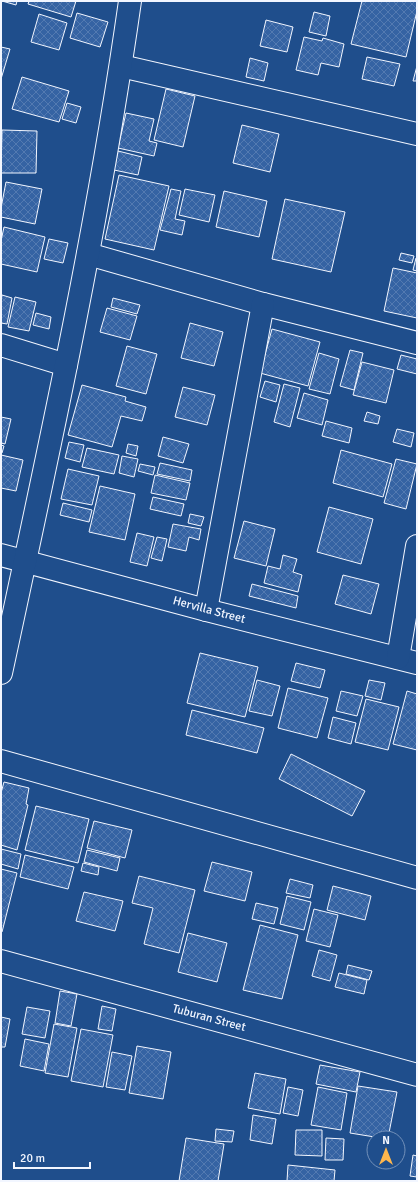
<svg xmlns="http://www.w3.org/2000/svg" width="418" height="1182" font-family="Signika,sans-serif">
<defs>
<pattern id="building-cross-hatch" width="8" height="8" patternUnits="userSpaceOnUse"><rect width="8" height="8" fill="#3563a3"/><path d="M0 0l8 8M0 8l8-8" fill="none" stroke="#537ab1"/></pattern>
</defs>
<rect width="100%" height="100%" fill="#1f4e8c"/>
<g fill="url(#building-cross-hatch)" stroke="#f2f6ff">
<polygon points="2,1 17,1 16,5"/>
<polygon points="29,1 76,1 71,17 28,4"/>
<polygon points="362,1 417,1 417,11 406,57 351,44"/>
<polygon points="314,12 330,16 326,36 309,32"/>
<polygon points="77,13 108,22 100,47 70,38"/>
<polygon points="39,14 67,23 59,50 31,42"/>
<polygon points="266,20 293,27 287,52 260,46"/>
<polygon points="304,37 322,41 323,38 344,44 339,67 321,63 318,75 296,70"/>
<polygon points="1,47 10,49 1,79"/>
<polygon points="367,57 400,64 394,86 362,79"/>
<polygon points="250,58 268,63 264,81 246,77"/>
<polygon points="417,66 417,81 413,81"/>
<polygon points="22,77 69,91 59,122 12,109"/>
<polygon points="166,89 195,96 183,147 154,140"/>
<polygon points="67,103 81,107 76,123 62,119"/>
<polygon points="126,113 154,119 149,141 157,143 154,156 118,148"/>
<polygon points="242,125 279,134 270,172 233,163"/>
<polygon points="2,130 37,131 36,173 1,173"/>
<polygon points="118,151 142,157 138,175 114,170"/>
<polygon points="119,175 169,186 154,250 105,239"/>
<polygon points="6,182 42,189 35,224 1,217 1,208"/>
<polygon points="171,189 181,191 175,219 185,221 182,235 160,230"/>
<polygon points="185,189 215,195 209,222 179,215"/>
<polygon points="224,191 267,201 259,237 216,227"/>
<polygon points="285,199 345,212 331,272 272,259"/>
<polygon points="4,227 45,237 37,272 1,264 1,241"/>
<polygon points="49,239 68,243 63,263 44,259"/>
<polygon points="401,253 414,256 412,263 399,260"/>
<polygon points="416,258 417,259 417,271 413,270"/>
<polygon points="393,268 417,273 417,318 384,311"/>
<polygon points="2,295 12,298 7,324 1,323 1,301"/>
<polygon points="15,297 36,302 29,331 8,327"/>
<polygon points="113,298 140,305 137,314 111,307"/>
<polygon points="107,308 137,316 130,340 100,332"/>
<polygon points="36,313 51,317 49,329 33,325"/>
<polygon points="190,323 223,332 214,366 181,358"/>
<polygon points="272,329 320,342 308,386 260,373"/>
<polygon points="127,346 157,354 146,394 116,386"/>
<polygon points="350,350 363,353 354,390 340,386"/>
<polygon points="319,353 339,359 330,394 309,389"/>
<polygon points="401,355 417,359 417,374 397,369"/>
<polygon points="362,362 394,370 386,403 353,395"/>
<polygon points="265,381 280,385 276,402 260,397"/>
<polygon points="284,384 300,388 290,427 274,422"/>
<polygon points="82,385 126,397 125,401 146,407 142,421 121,416 112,447 68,435"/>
<polygon points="183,387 215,395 207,425 175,417"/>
<polygon points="304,393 328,400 322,425 297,418"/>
<polygon points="367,412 380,416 378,424 364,421"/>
<polygon points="1,417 11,419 5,444 1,443"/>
<polygon points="326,421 352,428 349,443 322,436"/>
<polygon points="397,429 414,433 411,447 393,442"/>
<polygon points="163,437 189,444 183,463 158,456"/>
<polygon points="69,442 84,445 80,462 65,458"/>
<polygon points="128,444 138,446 136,456 126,453"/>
<polygon points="1,445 4,446 2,453 1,453"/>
<polygon points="87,448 119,455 114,474 82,467"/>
<polygon points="341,450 392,464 383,497 333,483"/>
<polygon points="1,455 23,460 16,491 1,488"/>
<polygon points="122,456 138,459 134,477 119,473"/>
<polygon points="396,459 417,464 406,509 384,503"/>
<polygon points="160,463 192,470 190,481 157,474"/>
<polygon points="140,464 155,467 153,475 138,471"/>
<polygon points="68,469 99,476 92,505 61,499"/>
<polygon points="155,475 190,483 186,500 151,493"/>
<polygon points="100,486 135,494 125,540 89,532"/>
<polygon points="153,497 184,504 181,516 150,509"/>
<polygon points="63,503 92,510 89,522 60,515"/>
<polygon points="329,507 373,519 361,564 317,552"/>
<polygon points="190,514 204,517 201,526 188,523"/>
<polygon points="244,521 275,529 266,566 234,558"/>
<polygon points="173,524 201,529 199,540 189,537 186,551 168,547"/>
<polygon points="137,533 154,537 147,566 130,562"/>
<polygon points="157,537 167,539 162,561 151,558"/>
<polygon points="283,555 297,559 293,572 302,575 298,592 264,583 268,566 280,569"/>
<polygon points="343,575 379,584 371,614 335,604"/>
<polygon points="252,584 298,596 296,608 249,596"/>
<polygon points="200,653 258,667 245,717 187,703"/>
<polygon points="296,663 325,670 320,688 291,681"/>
<polygon points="257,680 280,686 272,716 249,711"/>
<polygon points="369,680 385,683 381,700 365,696"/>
<polygon points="288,688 328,698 317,738 278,728"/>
<polygon points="341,691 363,696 357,716 336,711"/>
<polygon points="407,691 417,694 417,750 393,744"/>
<polygon points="366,699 399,707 388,750 355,742"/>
<polygon points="192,710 264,728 257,753 186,735"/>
<polygon points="333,717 356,723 351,744 328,738"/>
<polygon points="291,754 365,791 352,816 279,779"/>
<polygon points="4,782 29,788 26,804 28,805 17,850 1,845 1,793"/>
<polygon points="36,806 89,819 78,863 25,850"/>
<polygon points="94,821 132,830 125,858 87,848"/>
<polygon points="1,849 21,854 18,869 1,864"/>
<polygon points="87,850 120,858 117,871 84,862"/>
<polygon points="25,855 74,867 68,889 20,877"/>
<polygon points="212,862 252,872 245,901 204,891"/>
<polygon points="83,863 99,867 98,875 81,871"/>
<polygon points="1,869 17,873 2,932 1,932"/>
<polygon points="139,876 195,890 179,953 144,944 153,908 132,903"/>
<polygon points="290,879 313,885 310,898 286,893"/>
<polygon points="333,886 371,896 365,920 327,910"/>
<polygon points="84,892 123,901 115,931 76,921"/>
<polygon points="287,896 311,902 304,930 280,924"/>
<polygon points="256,903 278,908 274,924 252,919"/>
<polygon points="314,909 338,915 330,947 306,941"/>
<polygon points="260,925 298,935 282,999 243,990"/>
<polygon points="188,933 227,943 217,982 178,972"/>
<polygon points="319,950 337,955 330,981 312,976"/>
<polygon points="348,965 372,971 369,980 346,974"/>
<polygon points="339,973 367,980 364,994 335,987"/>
<polygon points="60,991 77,994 71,1026 55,1023"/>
<polygon points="102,1006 116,1009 112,1031 98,1029"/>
<polygon points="27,1007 50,1011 45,1038 22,1034"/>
<polygon points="1,1017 10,1019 5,1047 1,1047"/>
<polygon points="54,1024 77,1028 68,1077 45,1073"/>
<polygon points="81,1029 113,1035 103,1087 71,1081"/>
<polygon points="25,1039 49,1044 44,1071 20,1066"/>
<polygon points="137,1046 171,1052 163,1099 129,1093"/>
<polygon points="112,1052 132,1056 125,1090 106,1087"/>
<polygon points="320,1065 360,1072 356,1092 316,1084"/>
<polygon points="255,1073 286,1079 280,1114 248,1108"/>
<polygon points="358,1086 397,1092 388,1138 381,1138 350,1133"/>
<polygon points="288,1087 303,1090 298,1116 283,1113"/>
<polygon points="318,1087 347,1093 341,1130 311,1125"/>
<polygon points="253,1115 276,1119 272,1144 250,1140"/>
<polygon points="216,1129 234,1131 232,1142 215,1141"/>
<polygon points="296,1130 322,1130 322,1156 295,1155"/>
<polygon points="186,1138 224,1144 218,1181 179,1181"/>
<polygon points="326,1138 344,1139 343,1160 325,1160"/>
<polygon points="413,1155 417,1156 417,1177 410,1176"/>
<polygon points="288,1165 335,1170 334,1181 287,1181"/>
</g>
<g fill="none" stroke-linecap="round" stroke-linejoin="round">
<defs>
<g id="street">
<polyline points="121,66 417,134"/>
<polyline points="88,254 263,304 417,343"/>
<polyline points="1,345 66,365"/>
<polyline points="1,555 206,610 417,663"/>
<polyline points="206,610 263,304"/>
<polyline points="398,658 417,546"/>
<path d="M1 673C49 450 98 227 130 1"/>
<polyline points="1,761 417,878"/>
<polyline points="1,961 417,1075"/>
</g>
</defs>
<use href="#street" stroke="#f2f6ff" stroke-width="24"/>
<use href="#street" stroke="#1f4e8c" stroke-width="22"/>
</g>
<g text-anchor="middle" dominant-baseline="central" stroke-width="3" stroke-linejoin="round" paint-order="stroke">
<g font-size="12" fill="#f2f6ff" stroke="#1f4e8c">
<text transform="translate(209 610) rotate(15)">Hervilla Street</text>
<text transform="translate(209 1018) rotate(15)">Tuburan Street</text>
</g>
</g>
<rect width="418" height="1182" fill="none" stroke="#f2f6ff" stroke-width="4"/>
<g transform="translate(386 1150)"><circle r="19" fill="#1f4e8c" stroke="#7391ba"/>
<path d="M0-3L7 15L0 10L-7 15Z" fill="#ffb74d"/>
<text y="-6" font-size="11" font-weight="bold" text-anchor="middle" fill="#f2f6ff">N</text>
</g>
<path d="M14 1162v6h76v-6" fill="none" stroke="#f2f6ff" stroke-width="2"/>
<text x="20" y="1162" font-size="12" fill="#f2f6ff" stroke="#1f4e8c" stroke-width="3" paint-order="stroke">20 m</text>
</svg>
